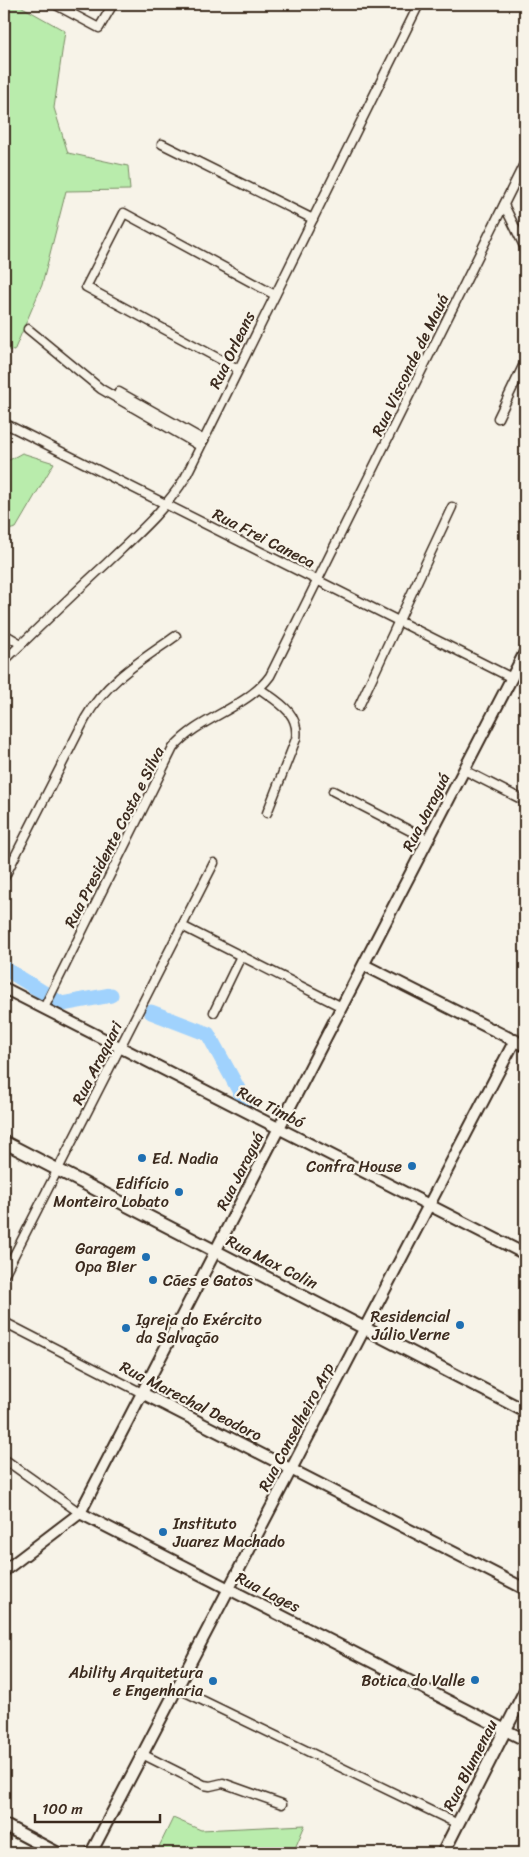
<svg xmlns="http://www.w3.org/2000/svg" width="529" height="1857" font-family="Sriracha,sans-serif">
<rect width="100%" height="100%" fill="#f7f3e8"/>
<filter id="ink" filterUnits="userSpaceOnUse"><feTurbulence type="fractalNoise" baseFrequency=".02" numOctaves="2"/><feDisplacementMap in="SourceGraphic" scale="10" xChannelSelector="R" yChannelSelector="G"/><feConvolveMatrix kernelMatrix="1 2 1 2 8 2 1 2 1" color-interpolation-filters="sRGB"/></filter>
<g filter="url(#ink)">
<g fill="#b9ecac" stroke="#7a8b65">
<polygon points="4,4 17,4 65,31 54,108 68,153 128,166 130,190 66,191 42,285 14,351 4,349"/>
<polygon points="22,453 54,463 16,528 4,531 4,463"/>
<polygon points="173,1818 201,1830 305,1825 293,1853 156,1853"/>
</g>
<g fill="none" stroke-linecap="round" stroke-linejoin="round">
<g stroke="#a0d2fd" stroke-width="15">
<polyline points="4,968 62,1004 111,995"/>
<polyline points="151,1012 208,1034 247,1105"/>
</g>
<defs>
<g id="street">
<polyline points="54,4 99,28 113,4"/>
<polyline points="162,144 313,219"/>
<polyline points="504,205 525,248"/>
<polyline points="28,329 101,389 200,446"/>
<polyline points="238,369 86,287 124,213 275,295"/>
<polyline points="119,392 204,440"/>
<polyline points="498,418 525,362"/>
<polyline points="4,423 512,678"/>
<polyline points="4,634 21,644"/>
<path d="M4 661C38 628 72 595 107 563 135 536 164 511 185 478L419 4"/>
<path d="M260 689C278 702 300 713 296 739L267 813"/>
<polyline points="359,706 452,507"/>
<polyline points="464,770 525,801"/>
<polyline points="333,791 428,840"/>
<path d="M4 878 85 719C106 681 142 660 176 636"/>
<polyline points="182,926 342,1007"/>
<path d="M44 1008 173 748C199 717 246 709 270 676L525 162"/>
<polyline points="214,1012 241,956"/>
<polyline points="4,1275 214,863"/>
<polyline points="4,1322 142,1393"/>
<polyline points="4,1459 80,1513"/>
<polyline points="177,1688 458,1824"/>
<polyline points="142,1754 204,1785 210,1786 223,1783 282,1804"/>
</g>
<g id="secondary">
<polyline points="364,965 525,1046"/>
<polyline points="4,988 525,1254"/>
<polyline points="142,1393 525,1589"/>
<polyline points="80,1513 525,1740"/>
<polyline points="4,1571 80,1513 525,652"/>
<polyline points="91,1853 515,1040"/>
</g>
<g id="primary">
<polyline points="4,1142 525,1411"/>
<polyline points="4,1825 57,1853"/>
<polyline points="443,1853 525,1691"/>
</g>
</defs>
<use href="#street" stroke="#3b2a1e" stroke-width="11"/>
<use href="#secondary" stroke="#3b2a1e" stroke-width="14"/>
<use href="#primary" stroke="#3b2a1e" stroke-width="15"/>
<use href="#street" stroke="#f7f3e8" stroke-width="8"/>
<use href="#secondary" stroke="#f7f3e8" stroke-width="10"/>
<use href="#primary" stroke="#f7f3e8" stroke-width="11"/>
</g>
</g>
<g fill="#1f6fb2" stroke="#f7f3e8" stroke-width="2">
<circle cx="142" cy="1158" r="5"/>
<circle cx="412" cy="1166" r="5"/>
<circle cx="179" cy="1192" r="5"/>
<circle cx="146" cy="1257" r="5"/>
<circle cx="153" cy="1280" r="5"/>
<circle cx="460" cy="1325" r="5"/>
<circle cx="126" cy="1328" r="5"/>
<circle cx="163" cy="1532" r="5"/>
<circle cx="475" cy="1680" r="5"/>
<circle cx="213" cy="1681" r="5"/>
</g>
<g text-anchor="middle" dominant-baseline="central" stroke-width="4.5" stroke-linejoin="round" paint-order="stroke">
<g font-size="16" fill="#3b2a1e" stroke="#f7f3e8">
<text transform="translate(232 350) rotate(-64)">Rua Orleans</text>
<text transform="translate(410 365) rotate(-64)">Rua Visconde de Mauá</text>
<text transform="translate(264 538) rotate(27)">Rua Frei Caneca</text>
<text transform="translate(426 812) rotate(-63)">Rua Jaraguá</text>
<text transform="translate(114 837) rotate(-63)">Rua Presidente Costa e Silva</text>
<text transform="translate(97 1063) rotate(-63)">Rua Araquari</text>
<text transform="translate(271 1107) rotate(27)">Rua Timbó</text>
<text transform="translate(240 1171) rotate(-63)">Rua Jaraguá</text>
<text transform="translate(272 1262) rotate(27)">Rua Max Colin</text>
<text transform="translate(191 1401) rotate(27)">Rua Marechal Deodoro</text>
<text transform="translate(296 1427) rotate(-62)">Rua Conselheiro Arp</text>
<text transform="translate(268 1592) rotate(27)">Rua Lages</text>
<text transform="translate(470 1765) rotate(-63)">Rua Blumenau</text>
</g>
<g font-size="16" fill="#3b2a1e" stroke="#f7f3e8" text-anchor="end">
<text x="152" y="1158" text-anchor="start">Ed. Nadia</text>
<text x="402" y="1166">Confra House</text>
<text x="169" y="1183">Edifício<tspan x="169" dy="18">Monteiro Lobato</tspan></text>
<text x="136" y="1248">Garagem<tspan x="136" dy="18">Opa BIer</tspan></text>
<text x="163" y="1280" text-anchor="start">Cães e Gatos</text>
<text x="450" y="1316">Residencial<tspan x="450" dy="18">Júlio Verne</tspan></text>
<text x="136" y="1319" text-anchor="start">Igreja do Exército<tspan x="136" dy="18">da Salvação</tspan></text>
<text x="173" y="1523" text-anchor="start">Instituto<tspan x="173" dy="18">Juarez Machado</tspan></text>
<text x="203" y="1672">Ability Arquitetura<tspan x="203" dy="18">e Engenharia</tspan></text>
<text x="465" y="1680">Botica do Valle</text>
</g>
</g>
<rect width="529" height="1857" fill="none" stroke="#f7f3e8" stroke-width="20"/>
<rect x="10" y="10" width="509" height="1837" fill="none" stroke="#3b2a1e" stroke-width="2" filter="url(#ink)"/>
<path d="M35 1814v8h125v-8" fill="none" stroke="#3b2a1e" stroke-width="2.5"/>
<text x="42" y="1814" font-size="15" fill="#3b2a1e" stroke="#f7f3e8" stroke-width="4" paint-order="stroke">100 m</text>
</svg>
